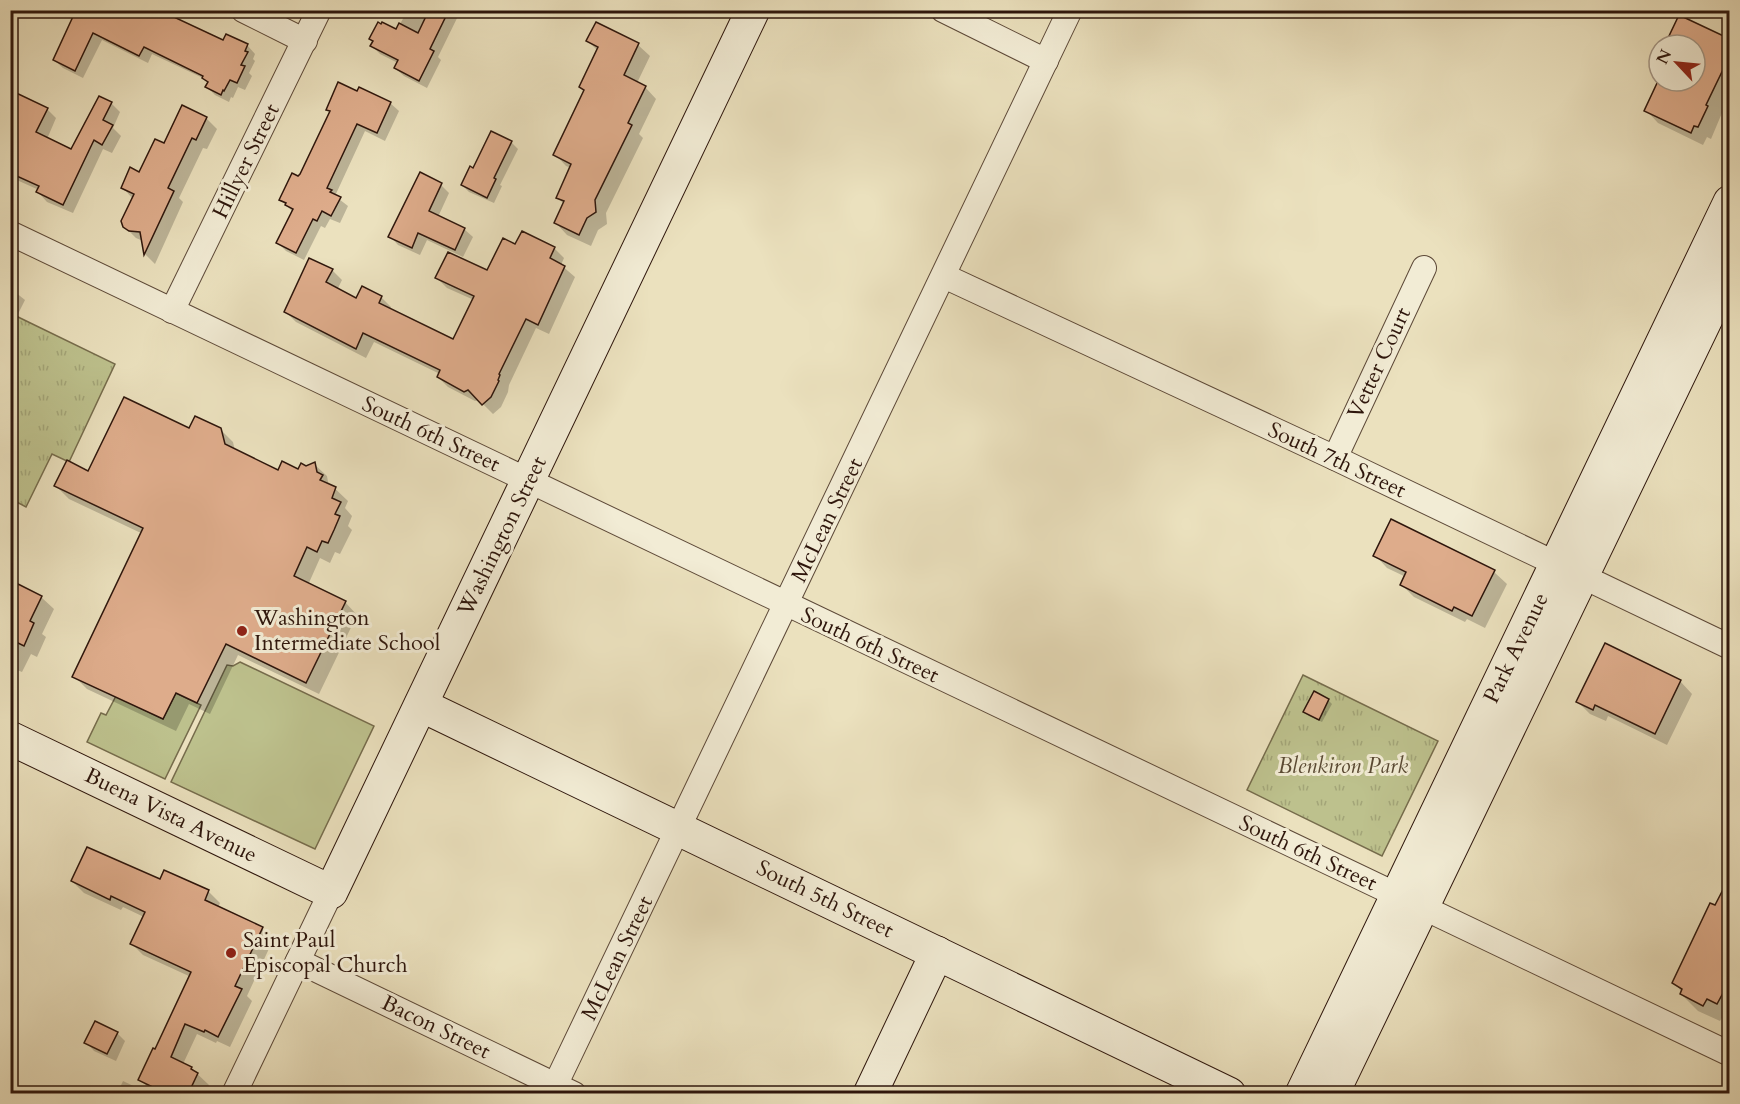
<svg xmlns="http://www.w3.org/2000/svg" width="1740" height="1104" font-family="Cardo,serif">
<defs>
<pattern id="park-tufts" width="24" height="20" patternUnits="userSpaceOnUse" patternTransform="scale(1.5)"><rect width="24" height="20" fill="#bdc18d"/><path d="M3 7l-1-3M5 7V3M7 7l1-3M15 17l-1-3M17 17v-4M19 17l1-3" fill="none" stroke="#a3a578"/></pattern>
</defs>
<rect width="100%" height="100%" fill="#ebe1be"/>
<filter id="stains"><feTurbulence type="fractalNoise" baseFrequency=".00333" numOctaves="4"/><feColorMatrix values="0 0 0 0 .2 0 0 0 0 .09 0 0 0 0 .02 0 0 0 .5 -.17"/></filter>
<radialGradient id="worn" r=".72"><stop offset=".6" stop-color="#630" stop-opacity="0"/><stop offset="1" stop-color="#630" stop-opacity=".3"/></radialGradient>
<g fill="#bdc18d" stroke="#766c4c" stroke-width="1.5">
<polygon points="240,662 374,726 315,849 171,782 227,665 233,666"/>
<polygon points="176,693 201,705 165,779 87,742 101,713 106,715 116,696 163,719"/>
</g>
<g fill="url(#park-tufts)" stroke="#766c4c" stroke-width="1.5">
<polygon points="16,316 115,364 69,462 52,454 26,507 11,499 10,328"/>
<polygon points="1303,675 1438,741 1382,856 1247,790"/>
</g>
<g fill="#0003">
<polygon points="10,10 16,10 10,23"/>
<polygon points="54,10 156,10 224,42 247,45 255,54 253,59 255,61 249,73 252,76 245,90 238,87 233,98 231,97 229,102 215,95 207,87 209,83 205,79 152,54 148,63 102,40 83,78 63,68 54,60 74,20"/>
<polygon points="408,10 461,10 438,57 441,60 427,88 404,76 395,68 398,63 380,54 372,46 396,31"/>
<polygon points="1670,35 1730,41 1730,94 1711,139 1707,137 1703,145 1658,123 1646,110 1660,81 1695,81 1695,45 1674,45 1676,41"/>
<polygon points="588,41 638,45 650,56 637,83 645,87 656,99 639,134 643,138 606,213 607,224 598,230 591,246 567,235 556,223 564,204 557,197 571,168 566,166 555,154 585,91 580,87 598,51"/>
<polygon points="10,92 47,109 56,118 47,139 72,151 111,103 120,112 113,128 121,136 112,153 103,149 73,213 47,202 38,192 39,190 10,177"/>
<polygon points="357,93 390,103 399,111 385,141 365,131 335,196 348,206 340,223 330,219 325,228 321,226 304,260 286,251 278,243 293,212 281,200 298,177 301,176 331,113 328,109"/>
<polygon points="206,118 217,129 207,149 203,148 179,198 183,202 155,264 145,254 143,241 136,238 125,227 133,199 123,188 140,174 165,145"/>
<polygon points="511,142 518,149 500,185 502,186 494,203 469,192 462,185 474,170"/>
<polygon points="441,185 449,193 438,217 464,229 473,237 463,257 427,240 420,255 398,245 390,236"/>
<polygon points="516,246 554,248 564,258 561,265 575,277 549,334 536,328 509,385 508,392 501,407 493,414 479,400 475,401 448,387 438,377 440,374 374,342 366,358 296,322 286,312 332,270 342,280 337,290 356,300 381,297 391,307 390,310 454,341 474,300 447,288 437,278 487,272"/>
<polygon points="10,288 25,300 10,330"/>
<polygon points="220,429 233,442 235,451 278,472 299,471 314,464 327,476 328,482 348,501 345,508 352,516 348,526 352,530 340,554 335,552 330,563 320,558 308,585 345,602 357,615 319,694 238,655 210,714 189,704 176,731 87,689 74,676 143,534 69,499 56,486 190,430"/>
<polygon points="1375,555 1494,572 1507,584 1485,628 1467,619 1465,622 1414,597 1402,585 1406,577 1387,568"/>
<polygon points="41,597 54,609 42,634 46,637 37,657 31,654 22,672 10,667 10,604"/>
<polygon points="1680,681 1692,694 1667,745 1608,716 1606,721 1590,714 1578,702"/>
<polygon points="1328,700 1332,704 1322,722 1309,716 1305,712"/>
<polygon points="165,872 209,892 220,903 218,908 262,929 273,940 247,996 252,1001 230,1047 217,1041 216,1043 197,1034 183,1064 191,1068 209,1085 205,1094 157,1094 151,1091 140,1079 155,1051 191,977 143,955 132,944 144,917 123,907 121,910 84,893 72,881 161,881"/>
<polygon points="1730,879 1730,1018 1724,1015 1720,1021 1698,1011 1681,994 1682,992 1674,983 1716,907"/>
<polygon points="117,1033 125,1041 116,1061 94,1051 86,1042"/>
<polygon points="123,1081 146,1092 147,1094 117,1094"/>
</g>
<g fill="#deac8b" stroke="#2e160c" stroke-width="1.5">
<polygon points="76,10 159,10 223,40 226,34 248,44 245,51 248,52 241,65 245,66 237,83 230,80 224,91 223,90 221,95 205,87 208,82 202,78 203,76 144,47 139,56 93,33 75,71 53,60"/>
<polygon points="429,10 449,10 430,49 434,51 419,81 394,68 398,60 370,46 373,41 369,39 378,22 381,24 382,22 396,29 399,23 418,33"/>
<polygon points="1679,15 1730,39 1730,55 1706,105 1708,106 1698,127 1694,126 1691,133 1644,111 1658,81 1695,81 1695,45 1672,45 1675,39 1669,36"/>
<polygon points="596,22 639,43 624,75 646,86 628,123 632,125 595,200 596,212 587,218 579,235 554,223 564,201 556,198 571,164 553,155 584,90 579,87 598,47 586,41"/>
<polygon points="338,82 357,91 359,87 391,102 377,133 357,124 327,188 332,190 330,192 341,197 331,216 322,211 317,221 313,219 296,253 276,243 293,209 285,205 286,203 279,200 292,173 298,176 300,174 330,111 326,110"/>
<polygon points="10,90 48,108 36,132 71,149 99,96 112,102 103,120 113,125 102,145 94,140 63,205 36,192 39,186 10,173"/>
<polygon points="182,105 207,117 196,140 192,138 168,188 174,191 144,255 140,232 129,231 123,227 121,221 134,194 121,188 130,167 139,172 155,139 164,143"/>
<polygon points="491,131 512,141 494,178 496,179 487,198 461,185 470,166 473,168"/>
<polygon points="420,172 442,183 429,211 465,228 455,250 418,233 412,248 388,237"/>
<polygon points="522,231 555,247 550,258 565,266 538,325 526,319 499,374 500,375 498,380 499,381 491,397 482,405 468,390 464,392 437,377 440,370 363,333 356,349 284,312 309,258 333,269 326,282 356,298 362,286 382,296 379,303 453,339 474,296 435,278 448,252 487,270 503,238 515,244"/>
<polygon points="124,397 189,428 195,416 221,428 225,444 278,470 282,461 298,469 301,463 306,466 315,462 317,472 323,475 320,480 336,487 332,498 341,502 335,514 340,516 334,530 328,543 322,541 317,552 307,547 294,576 346,601 306,683 226,644 197,703 176,693 163,719 72,677 143,528 54,486 67,460 88,471"/>
<polygon points="1391,519 1495,570 1472,616 1454,607 1452,611 1400,585 1406,572 1373,556"/>
<polygon points="18,584 42,596 30,621 34,623 24,646 10,639 10,600"/>
<polygon points="1605,643 1681,680 1655,734 1595,705 1593,710 1576,702"/>
<polygon points="1314,691 1329,699 1319,720 1303,712"/>
<polygon points="87,847 160,879 164,870 209,890 205,900 263,927 235,986 242,989 218,1037 205,1030 204,1032 185,1024 171,1057 192,1067 191,1069 198,1073 188,1094 167,1094 138,1080 153,1048 155,1049 191,972 130,944 145,912 111,896 110,900 71,881"/>
<polygon points="1730,876 1730,980 1717,1004 1707,999 1703,1006 1680,994 1682,989 1672,983 1710,903 1715,905"/>
<polygon points="95,1021 118,1032 107,1054 84,1043"/>
</g>
<g fill="none" stroke-linecap="round" stroke-linejoin="round">
<defs>
<g id="street">
<polyline points="243,10 305,41"/>
<polyline points="943,10 1046,61"/>
<polyline points="10,233 1730,1054"/>
<polyline points="944,276 1335,458 1730,647"/>
<polyline points="172,311 319,10"/>
<polyline points="1335,458 1424,268"/>
<polyline points="298,961 574,1094"/>
<polyline points="234,1094 331,892"/>
<polyline points="551,1094 1070,10"/>
</g>
<g id="secondary">
<polyline points="421,705 1229,1094"/>
<polyline points="10,738 331,892 753,10"/>
<polyline points="870,1094 937,953"/>
<polyline points="1302,1094 1730,202"/>
<polyline points="1332,1094 1730,269"/>
</g>
</defs>
<use href="#street" stroke="#5d4938" stroke-width="26"/>
<use href="#secondary" stroke="#2e160c" stroke-width="35"/>
<use href="#street" stroke="#f2ecd5" stroke-width="24"/>
<use href="#secondary" stroke="#f2ecd5" stroke-width="33"/>
</g>
<g fill="#8f2418" stroke="#f2ecd5" stroke-width="2">
<circle cx="242" cy="631" r="6"/>
<circle cx="231" cy="953" r="6"/>
</g>
<g text-anchor="middle" dominant-baseline="central" stroke-width="6" stroke-linejoin="round" paint-order="stroke">
<g font-size="22" fill="#2e160c" stroke="#f2ecd5">
<text transform="translate(246 161) rotate(-64)">Hillyer Street</text>
<text transform="translate(1379 363) rotate(-65)">Vetter Court</text>
<text transform="translate(431 434) rotate(25)">South 6th Street</text>
<text transform="translate(1337 460) rotate(25)">South 7th Street</text>
<text transform="translate(827 520) rotate(-64)">McLean Street</text>
<text transform="translate(502 536) rotate(-64)">Washington Street</text>
<text transform="translate(870 645) rotate(25)">South 6th Street</text>
<text transform="translate(1516 648) rotate(-64)">Park Avenue</text>
<text transform="translate(171 815) rotate(26)">Buena Vista Avenue</text>
<text transform="translate(1308 853) rotate(25)">South 6th Street</text>
<text transform="translate(825 899) rotate(26)">South 5th Street</text>
<text transform="translate(617 958) rotate(-64)">McLean Street</text>
<text transform="translate(436 1027) rotate(26)">Bacon Street</text>
</g>
<g font-size="22" fill="#2e160c" stroke="#f2ecd5" text-anchor="start">
<text x="254" y="618">Washington<tspan x="254" dy="25">Intermediate School</tspan></text>
<text x="243" y="940">Saint Paul<tspan x="243" dy="25">Episcopal Church</tspan></text>
</g>
<g font-size="22" font-style="italic" fill="#594933" stroke="#f2ecd5">
<text x="1343" y="766">Blenkiron Park</text>
</g>
</g>
<rect width="1740" height="1104" fill="none" stroke="#ebe1be" stroke-width="36"/>
<rect x="12" y="12" width="1716" height="1080" fill="none" stroke="#2e160c" stroke-width="3"/>
<rect x="18" y="18" width="1704" height="1068" fill="none" stroke="#2e160c" stroke-width="1.5"/>
<g transform="translate(1677 63) rotate(296)"><circle r="28" fill="#f2ecd5" stroke="#a49685" stroke-width="1.5"/>
<path d="M0-4.5L10 22L0 15L-10 22Z" fill="#8f2418"/>
<text y="-9" font-size="16" font-weight="bold" text-anchor="middle" fill="#2e160c">N</text>
</g>
<rect width="100%" height="100%" filter="url(#stains)"/>
<rect width="100%" height="100%" fill="url(#worn)"/>
</svg>
